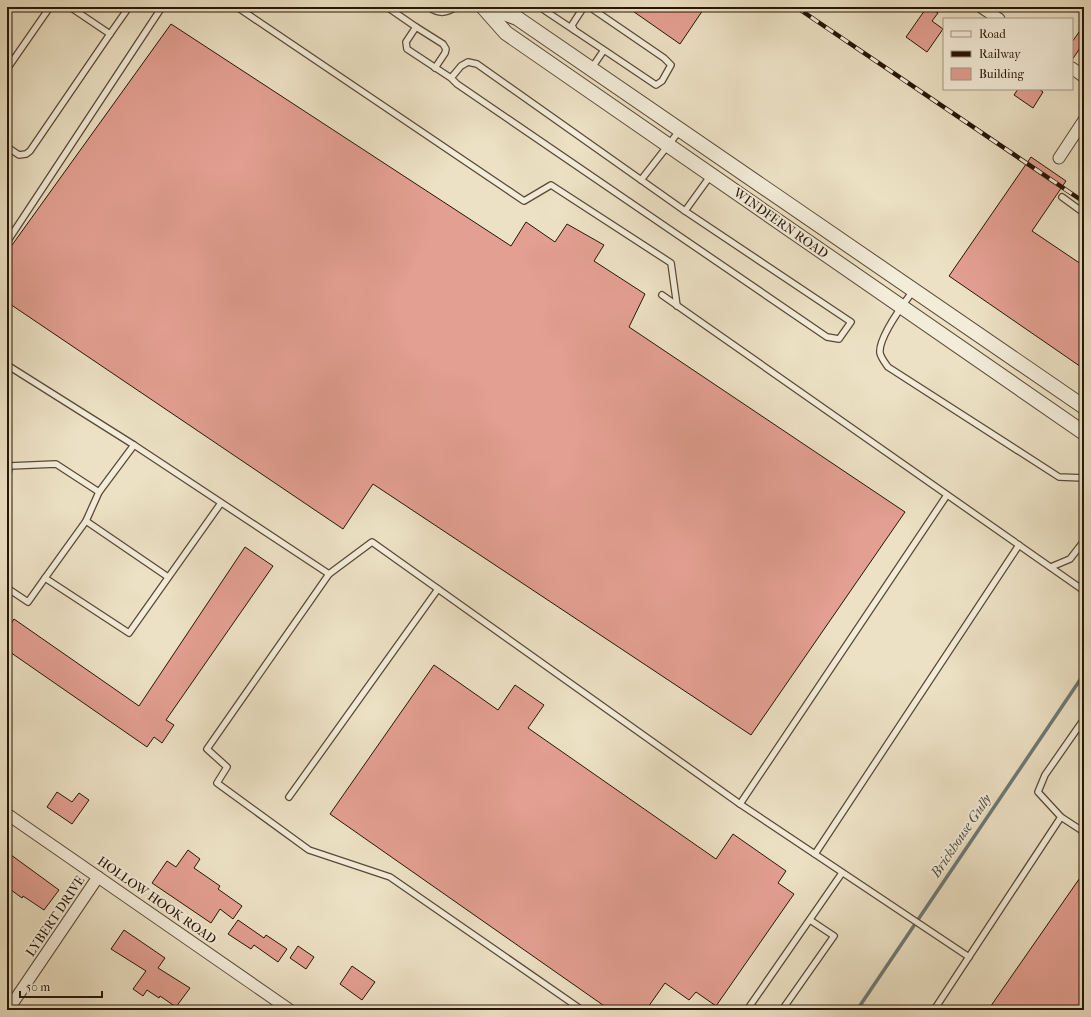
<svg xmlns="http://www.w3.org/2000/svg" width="1091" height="1017" font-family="'IM FELL French Canon',serif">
<rect width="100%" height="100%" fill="#ece1c4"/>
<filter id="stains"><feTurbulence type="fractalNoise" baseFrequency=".005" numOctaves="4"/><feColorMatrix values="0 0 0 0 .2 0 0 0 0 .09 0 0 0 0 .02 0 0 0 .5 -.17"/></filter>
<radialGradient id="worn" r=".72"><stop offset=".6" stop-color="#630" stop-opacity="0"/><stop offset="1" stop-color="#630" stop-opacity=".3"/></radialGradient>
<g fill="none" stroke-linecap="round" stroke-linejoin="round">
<polyline stroke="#6e7975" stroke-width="3.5" points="857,1010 1084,674"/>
</g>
<g fill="#e39f92" stroke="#261606">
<polygon points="627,7 705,7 680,44"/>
<polygon points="927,7 938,13 932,21 943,29 927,52 906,37"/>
<polygon points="171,24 511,246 526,222 555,242 567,224 604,245 594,261 645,294 629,327 905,512 751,735 373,484 343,529 7,302 7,252"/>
<polygon points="1084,25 1084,51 1080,48 1072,60 1072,42"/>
<polygon points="1018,89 1039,89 1043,92 1033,108 1014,95"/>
<polygon points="1031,157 1066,181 1032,231 1084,266 1084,369 949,276"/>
<polygon points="245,547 273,566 166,720 174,725 162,743 154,737 147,747 7,650 7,630 14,619 139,706"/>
<polygon points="434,665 498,710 515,685 544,705 528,728 716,859 733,834 786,871 778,883 794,894 716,1006 696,992 689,1000 665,983 646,1010 610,1010 330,814"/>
<polygon points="57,792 72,802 79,793 89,800 72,824 47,807"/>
<polygon points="188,850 200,859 194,868 220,886 218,889 242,906 233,919 220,909 211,923 152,883 167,861 176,867"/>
<polygon points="7,852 59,890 44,910 23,896 22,898 7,887"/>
<polygon points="1084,872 1084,1010 988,1010"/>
<polygon points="238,920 264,938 266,935 287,949 278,962 254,945 251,949 228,934"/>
<polygon points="124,930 165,958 158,968 190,988 176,1007 160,996 159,998 147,990 143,996 133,989 146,971 111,949"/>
<polygon points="298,946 314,957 306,969 290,958"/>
<polygon points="352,966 375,982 362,1000 340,984"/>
</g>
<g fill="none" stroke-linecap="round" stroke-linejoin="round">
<defs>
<g id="service">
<polyline points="237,7 524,201 551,185 671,263 677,306"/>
<polyline points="387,7 416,27 406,42 407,49 451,78 457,84 827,337 839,339 851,322 685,211 477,64 468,62 461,66 451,78"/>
<path d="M428 7C439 14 445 14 456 7"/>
<polyline points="544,7 544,10 574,30"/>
<polyline points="416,27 443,44 446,49 445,53 435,68"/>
<polyline points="110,34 129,7"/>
<polyline points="7,69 50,7"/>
<polyline points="591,69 604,50 656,85 662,81 671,65 664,58 591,8 583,8 572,25 574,30 604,50"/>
<polyline points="7,147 19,155 26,154 30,151 110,34 70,7"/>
<polyline points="641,180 680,130"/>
<polyline points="1062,197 1084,213"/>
<polyline points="685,211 711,175"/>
<polyline points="7,242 162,7"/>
<path d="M913 291C904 303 878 338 880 353 881 358 886 364 888 367L1059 477 1084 478"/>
<polyline points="662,295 1083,590 1084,588"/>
<polyline points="7,365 134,445 329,574 207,749 227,767 217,783 309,850 390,877 582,1010"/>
<polyline points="134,445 99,492 86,521 45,578 129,633 221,503"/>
<polyline points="7,465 9,466 56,464 99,492"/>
<polyline points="7,483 9,466"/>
<polyline points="86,521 168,577"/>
<polyline points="1051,567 1070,559 1084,541"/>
<polyline points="329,574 372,542 740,804 969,957"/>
<polyline points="7,588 28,602 45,578"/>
<polyline points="289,797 438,589"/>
<polyline points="740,804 947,495"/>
<polyline points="1061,817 1084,832"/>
<polyline points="815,854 1019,545"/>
<polyline points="747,1010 842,873"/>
<polyline points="782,1010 834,936 810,920"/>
<polyline points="934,1010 1061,817 1038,792 1045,775 1084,719"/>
</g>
<g id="minor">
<polyline points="981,7 999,19"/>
<polyline points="1072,68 1084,77"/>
<polyline points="1059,158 1084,120"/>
<polyline points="7,814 290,1010"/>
<polyline points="8,1010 98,877"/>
</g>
<g id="tertiary">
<polyline points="483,7 506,33 1084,433"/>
<polyline points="488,7 517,18 1084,407"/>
</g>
</defs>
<use href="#service" stroke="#584936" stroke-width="8"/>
<use href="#minor" stroke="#584936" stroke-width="13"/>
<use href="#tertiary" stroke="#584936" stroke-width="16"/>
<use href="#service" stroke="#f3ecd9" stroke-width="5.5"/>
<use href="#minor" stroke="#f3ecd9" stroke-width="11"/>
<use href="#tertiary" stroke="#f3ecd9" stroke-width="14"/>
<defs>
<polyline id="rail" points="796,7 1084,202"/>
</defs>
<use href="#rail" stroke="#261606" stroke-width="4.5"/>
<use href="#rail" stroke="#f3ecd9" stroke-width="3" stroke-dasharray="9" stroke-linecap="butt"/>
</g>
<g text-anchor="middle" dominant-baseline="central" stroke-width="4" stroke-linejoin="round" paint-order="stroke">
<g font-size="13" fill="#261606" stroke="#f3ecd9">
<text transform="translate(781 223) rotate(35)">WINDFERN ROAD</text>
<text transform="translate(157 900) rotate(35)">HOLLOW HOOK ROAD</text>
<text transform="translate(55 916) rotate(-56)">LYBERT DRIVE</text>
</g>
<g font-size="14" font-style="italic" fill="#505047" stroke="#f3ecd9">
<text transform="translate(961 836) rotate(-56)">Brickhouse Gully</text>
</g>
</g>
<rect width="1091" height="1017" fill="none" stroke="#ece1c4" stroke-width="24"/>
<rect x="8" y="8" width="1075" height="1001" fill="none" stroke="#261606" stroke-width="2"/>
<rect x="12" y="12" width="1067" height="993" fill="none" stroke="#261606"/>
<rect x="943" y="18" width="130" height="72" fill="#f3ecd9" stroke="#a19685"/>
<rect x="951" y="31" width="20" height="6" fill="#f3ecd9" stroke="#a19685"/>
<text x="979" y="38" font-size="12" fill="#261606">Road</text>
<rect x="951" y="51" width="20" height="6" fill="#261606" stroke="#a19685"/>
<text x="979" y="58" font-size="12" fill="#261606">Railway</text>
<rect x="951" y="68" width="20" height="12" fill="#e39f92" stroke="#a19685"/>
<text x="979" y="78" font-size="12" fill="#261606">Building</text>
<path d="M20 991v6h82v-6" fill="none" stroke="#261606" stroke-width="2"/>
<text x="26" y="991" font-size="12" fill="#261606" stroke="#f3ecd9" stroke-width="3" paint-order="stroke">50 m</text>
<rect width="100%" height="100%" filter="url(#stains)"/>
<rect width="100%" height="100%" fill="url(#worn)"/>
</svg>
